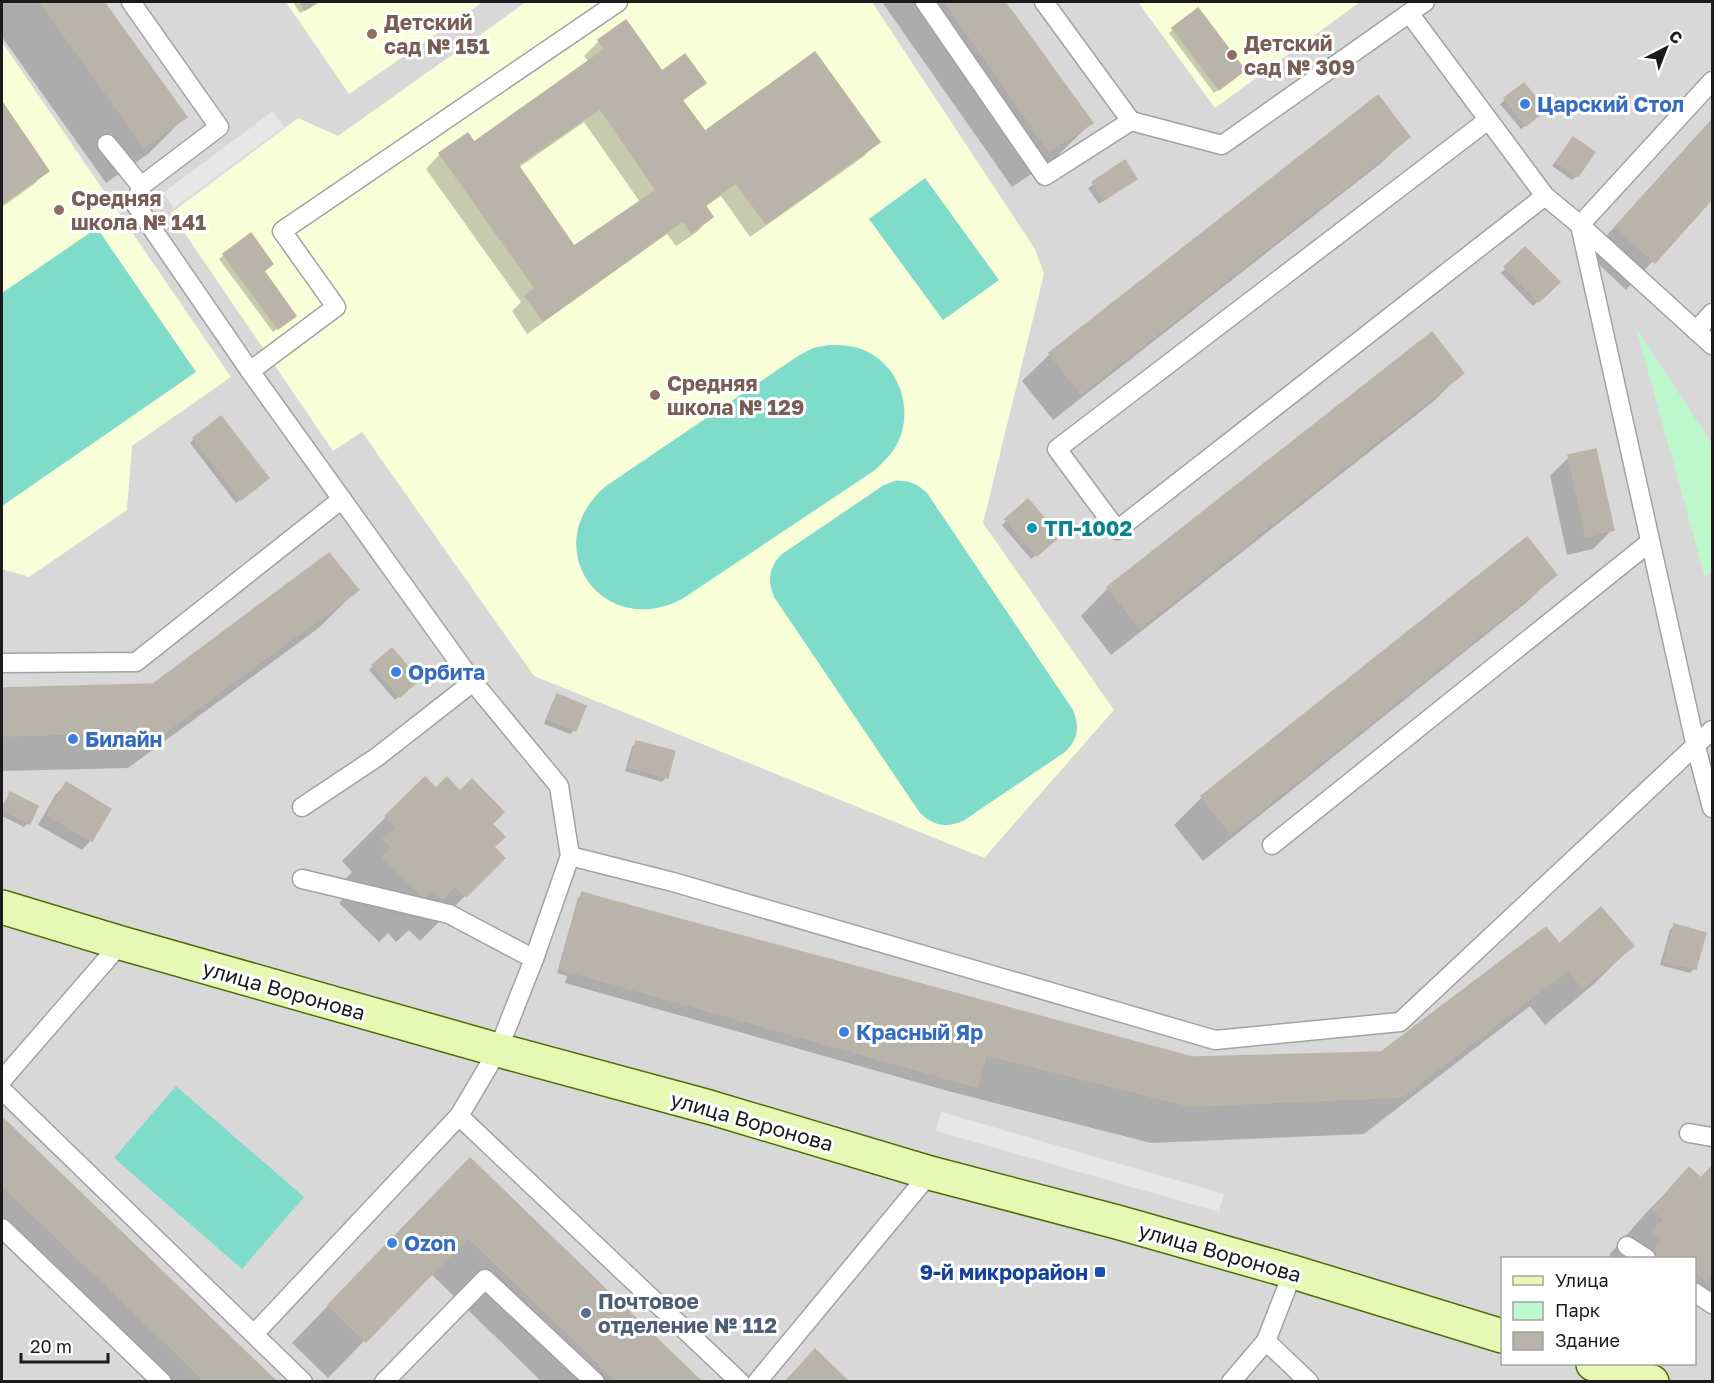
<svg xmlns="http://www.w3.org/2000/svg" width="1714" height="1383" font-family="'Golos Text',sans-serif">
<rect width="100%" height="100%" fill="#edebe1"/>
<path fill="#d9d8d8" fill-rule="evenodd" d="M2 2H1712V1381L2 1382ZM1502 1258H1694V1364H1502Z"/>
<g fill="#f7fed8">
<polygon points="286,2 483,2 349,94"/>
<polygon points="526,2 872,2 1035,249 1044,274 983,523 1114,710 984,858 534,676 362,432 333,451 171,213 298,118 338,136"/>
<polygon points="1138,2 1360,2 1215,108"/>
<polygon points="2,42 231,377 132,446 127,510 29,577 2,569"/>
</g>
<polygon fill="#bdf8cd" points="1636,328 1712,444 1712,571 1705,577"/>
<g fill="#7fdcca">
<polygon points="925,178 999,280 943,320 869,219"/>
<polygon points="97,228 196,372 2,506 2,293"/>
<path d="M829 345C840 345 850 345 861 349 899 363 916 410 896 446 891 455 883 462 875 470L682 599C601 641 536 545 606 486L798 356 813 348Z"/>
<path d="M895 481C909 480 917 484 927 493L1073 710C1080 727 1078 739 1065 752L963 821C945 828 934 826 920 813L774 597C767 579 769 567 782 554L884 485Z"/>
<polygon points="176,1086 304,1197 242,1269 114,1158"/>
</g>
<g fill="#e7e7e7">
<polygon points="273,111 284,127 174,208 163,193"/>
<polygon points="941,1112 1224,1194 1219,1212 936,1131"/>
</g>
<g fill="#0003" fill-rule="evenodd">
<polygon points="2,2 102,2 185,117 148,154 106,183 2,37"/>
<polygon points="293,2 319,2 300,13"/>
<polygon points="882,2 1004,2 1091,123 1053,160 1012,187"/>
<polygon points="1173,29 1239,74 1214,93 1169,33"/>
<path d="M599 41 662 73 704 83 682 102 704 133 878 142 863 157 750 237 721 196 705 207 711 217 697 232 676 246 667 234 527 334 512 311 521 302 426 169 440 154 474 144 589 62 584 56ZM584 122 640 202 574 248 518 168Z"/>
<polygon points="1524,85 1540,115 1521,129 1500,104"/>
<polygon points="2,104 47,171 33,185 2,207"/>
<polygon points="1712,119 1712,197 1626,290 1589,255"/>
<polygon points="1408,137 1380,164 1053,420 1022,381 1050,354"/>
<polygon points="1573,139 1577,176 1572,180 1552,166"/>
<polygon points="1125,163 1135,179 1099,204 1088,188"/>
<polygon points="1525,249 1557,282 1533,306 1501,273"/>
<polygon points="224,255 263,272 290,320 273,332 219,259"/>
<polygon points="1462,373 1434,401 1111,655 1081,616 1108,588"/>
<polygon points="194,439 262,483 236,503 190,443"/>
<polygon points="1569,457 1612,530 1593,549 1567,555 1550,476"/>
<polygon points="1028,501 1054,540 1031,559 1002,525"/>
<polygon points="1527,539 1555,575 1527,602 1203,861 1174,825 1202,797"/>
<polygon points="357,590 320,627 128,768 2,771 2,690 153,685"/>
<polygon points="373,666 413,685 395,700 369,670"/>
<polygon points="558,696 575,730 570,734 544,724 553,701"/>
<polygon points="636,743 666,777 662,782 625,771 632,747"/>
<polygon points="66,784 91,840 82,850 38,825 56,794"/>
<polygon points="436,790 490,824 492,848 503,858 420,941 409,930 396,942 388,933 379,942 339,903 348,894 340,885 352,872 342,861 386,817"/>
<polygon points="10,794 29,823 24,827 2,816 2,806"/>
<polygon points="582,894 1192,1058 1382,1054 1558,946 1632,946 1595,983 1545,1025 1530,1006 1364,1134 1151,1143 948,1091 565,983 567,976 557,973 578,898"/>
<polygon points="1674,926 1694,969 1690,973 1660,965 1670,930"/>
<polygon points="2,1119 275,1382 150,1382 2,1239"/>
<polygon points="1712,1168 1712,1291 1694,1309 1694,1258 1613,1258 1609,1255 1645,1214 1690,1169 1700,1179"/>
<polygon points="433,1197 700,1382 542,1382 430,1273 328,1378 292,1343"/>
</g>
<g fill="#b9b4aa" stroke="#beb4a4" stroke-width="1.5" fill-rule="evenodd">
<polygon points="40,2 104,2 187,117 144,147"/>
<polygon points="300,2 318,2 305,10"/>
<polygon points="945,2 1005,2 1093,123 1049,151"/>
<polygon points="1198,8 1245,70 1219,90 1172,28"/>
<path d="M626 20 662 71 685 54 706 83 682 100 705 131 815 52 880 142 766 224 736 183 705 205 713 217 691 233 683 221 543 321 525 296 535 288 439 153 468 133 474 142 605 49 598 40ZM600 109 656 190 574 246 518 165Z"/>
<polygon points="1524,83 1546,110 1526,126 1504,98"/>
<polygon points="1378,95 1410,137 1081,394 1049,353"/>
<polygon points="2,102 49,171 2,204"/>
<polygon points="1712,120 1712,199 1655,263 1615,227"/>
<polygon points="1573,137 1595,152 1578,177 1556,162"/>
<polygon points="1125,160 1137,179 1104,200 1092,182"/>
<polygon points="251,233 273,264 264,271 296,316 278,329 223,254"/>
<polygon points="1525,247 1560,282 1539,302 1504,267"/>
<polygon points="1432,332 1464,373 1140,628 1107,587"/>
<polygon points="221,416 269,478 241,500 193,438"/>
<polygon points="1596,449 1614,530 1586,537 1568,455"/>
<polygon points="1028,499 1060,536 1037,556 1005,519"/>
<polygon points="1527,537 1557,575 1231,834 1201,796"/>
<polygon points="329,553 359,590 167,731 2,736 2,688 153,684"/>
<polygon points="392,648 419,680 400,697 372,665"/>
<polygon points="557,694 586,706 576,731 548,719"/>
<polygon points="636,741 675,751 668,778 629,767"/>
<polygon points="425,777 436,788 447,777 460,791 472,779 504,812 492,824 505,837 494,847 505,858 466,897 455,886 442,899 433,890 424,898 383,857 392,848 383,839 396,827 385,816"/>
<polygon points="66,782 111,809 92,841 47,815"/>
<polygon points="10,792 38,806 30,824 2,810"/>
<polygon points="582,892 613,901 601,946 986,1055 977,1087 560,969"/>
<polygon points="613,901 1192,1057 1381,1052 1546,927 1559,944 1601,907 1634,946 1583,988 1568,970 1402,1097 1189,1106 986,1055 601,946"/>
<polygon points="1674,924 1706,933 1696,969 1664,961"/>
<polygon points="2,1117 277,1382 206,1382 2,1185"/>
<polygon points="470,1158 702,1382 618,1382 468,1237 366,1342 328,1305"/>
<polygon points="1712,1166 1712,1273 1706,1280 1696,1272 1694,1274 1694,1258 1662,1258 1653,1251 1662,1241 1652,1232 1664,1219 1652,1209 1689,1167 1701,1178"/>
<polygon points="815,1349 849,1382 785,1382"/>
</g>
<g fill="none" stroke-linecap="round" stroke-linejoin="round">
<defs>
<g id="service">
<polyline points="131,2 219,127 141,186 136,205 250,371 473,682 559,786 570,856 534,959 498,1050 459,1116"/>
<polyline points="925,2 1045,176 1131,121 1044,2"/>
<polyline points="1409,13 1545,196 1580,225 1696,747 1712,808"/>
<polyline points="1712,81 1580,225 1712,345"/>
<polyline points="1488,120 1057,449 1117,530 1545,196"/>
<polyline points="1131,121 1222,145 1425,2"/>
<polyline points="107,144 141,186"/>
<polyline points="1696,331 1712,313"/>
<polyline points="250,371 336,307 282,231 618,2"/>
<polyline points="2,663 136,662 342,499"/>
<polyline points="302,807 377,757 473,682"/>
<polyline points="1272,845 1650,542"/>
<polyline points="570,856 673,882 1215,1040 1400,1022 1712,730"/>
<polyline points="302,879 449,914 534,959"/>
<polyline points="2,1080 121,943"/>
<polyline points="2,1090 303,1382"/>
<polyline points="1689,1133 1712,1137"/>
<polyline points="2,1228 162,1382"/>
<polyline points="1627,1246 1646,1258"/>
<polyline points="1694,1292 1712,1304"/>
<polyline points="254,1334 459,1116 740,1382"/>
<polyline points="1266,1341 1293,1272"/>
<polyline points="384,1382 485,1279 595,1382"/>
<polyline points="757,1382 930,1173"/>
<polyline points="1231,1382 1266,1341 1309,1382"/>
</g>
<g id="secondary">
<polyline points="2,907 121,943 498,1050 709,1107 930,1173 1117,1222 1293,1272 1502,1336"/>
<polyline points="1593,1364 1652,1382"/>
</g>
</defs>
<use href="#service" stroke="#a2a2a2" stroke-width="21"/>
<use href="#secondary" stroke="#4f6f06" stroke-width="36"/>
<use href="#service" stroke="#fff" stroke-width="18"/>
<use href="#secondary" stroke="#e7f8b4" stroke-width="33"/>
</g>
<g fill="#8d6e63" stroke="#fff" stroke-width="2">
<circle cx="372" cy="34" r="6"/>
<circle cx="1232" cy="55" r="6"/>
<circle cx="59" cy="210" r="6"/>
<circle cx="655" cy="395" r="6"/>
</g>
<g fill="#3f7fe0" stroke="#fff" stroke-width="2">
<circle cx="1525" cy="104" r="6"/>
<circle cx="396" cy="672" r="6"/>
<circle cx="73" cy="739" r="6"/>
<circle cx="844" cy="1032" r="6"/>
<circle cx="392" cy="1243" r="6"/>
</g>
<circle fill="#0f9aa8" stroke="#fff" stroke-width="2" cx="1032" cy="528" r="6"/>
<rect fill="#1a4fb4" stroke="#fff" stroke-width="2" x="1094" y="1266" width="12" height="12" rx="3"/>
<circle fill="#5c6f8a" stroke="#fff" stroke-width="2" cx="586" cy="1313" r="6"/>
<g text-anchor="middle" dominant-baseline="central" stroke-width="6" stroke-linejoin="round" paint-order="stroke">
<g font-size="21" font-weight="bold" fill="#785e54" stroke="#fff" text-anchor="start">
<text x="384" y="22">Детский<tspan x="384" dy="24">сад № 151</tspan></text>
<text x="1244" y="43">Детский<tspan x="1244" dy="24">сад № 309</tspan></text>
<text x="71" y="198">Средняя<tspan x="71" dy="24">школа № 141</tspan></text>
<text x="667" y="383">Средняя<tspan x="667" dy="24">школа № 129</tspan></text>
</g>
<g font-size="21" font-weight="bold" fill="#366cbe" stroke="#fff" text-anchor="start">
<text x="1537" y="104">Царский Стол</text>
<text x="408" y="672">Орбита</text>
<text x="85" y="739">Билайн</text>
<text x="856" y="1032">Красный Яр</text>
<text x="404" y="1243">Ozon</text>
</g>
<g font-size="21" font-weight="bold" fill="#0d838f" stroke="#fff" text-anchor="start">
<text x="1044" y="528">ТП-1002</text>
</g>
<g font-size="21" fill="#1b1b1b" stroke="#fff">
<text transform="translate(284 990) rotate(16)">улица Воронова</text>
<text transform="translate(752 1121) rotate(16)">улица Воронова</text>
<text transform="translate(1220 1252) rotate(16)">улица Воронова</text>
</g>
<g font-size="21" font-weight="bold" fill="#164399" stroke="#fff" text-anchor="end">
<text x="1088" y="1272">9-й микрорайон</text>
</g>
<g font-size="21" font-weight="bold" fill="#4e5e75" stroke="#fff" text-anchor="start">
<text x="598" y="1301">Почтовое<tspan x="598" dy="24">отделение № 112</tspan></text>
</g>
</g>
<rect width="1714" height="1383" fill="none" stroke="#1b1b1b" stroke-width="6"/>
<rect x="1501" y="1257" width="195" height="108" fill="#ffffff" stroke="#a4a4a4" stroke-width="1.5"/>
<rect x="1513" y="1276" width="30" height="9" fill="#e7f8b4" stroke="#a4a4a4" stroke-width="1.5"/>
<text x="1555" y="1287" font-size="18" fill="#1b1b1b">Улица</text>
<rect x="1513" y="1302" width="30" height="18" fill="#bdf8cd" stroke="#a4a4a4" stroke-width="1.5"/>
<text x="1555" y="1317" font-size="18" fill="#1b1b1b">Парк</text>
<rect x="1513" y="1332" width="30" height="18" fill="#b9b4aa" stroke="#a4a4a4" stroke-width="1.5"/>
<text x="1555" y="1347" font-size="18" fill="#1b1b1b">Здание</text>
<g transform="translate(1666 48) rotate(42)" stroke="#ffffff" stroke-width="4.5" paint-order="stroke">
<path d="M0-4.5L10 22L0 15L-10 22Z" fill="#1b1b1b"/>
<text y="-9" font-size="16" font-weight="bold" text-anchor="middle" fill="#1b1b1b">С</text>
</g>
<path d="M21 1353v9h87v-9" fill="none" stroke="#1b1b1b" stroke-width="3"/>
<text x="30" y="1353" font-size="18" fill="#1b1b1b" stroke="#ffffff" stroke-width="4.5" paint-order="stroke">20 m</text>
</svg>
